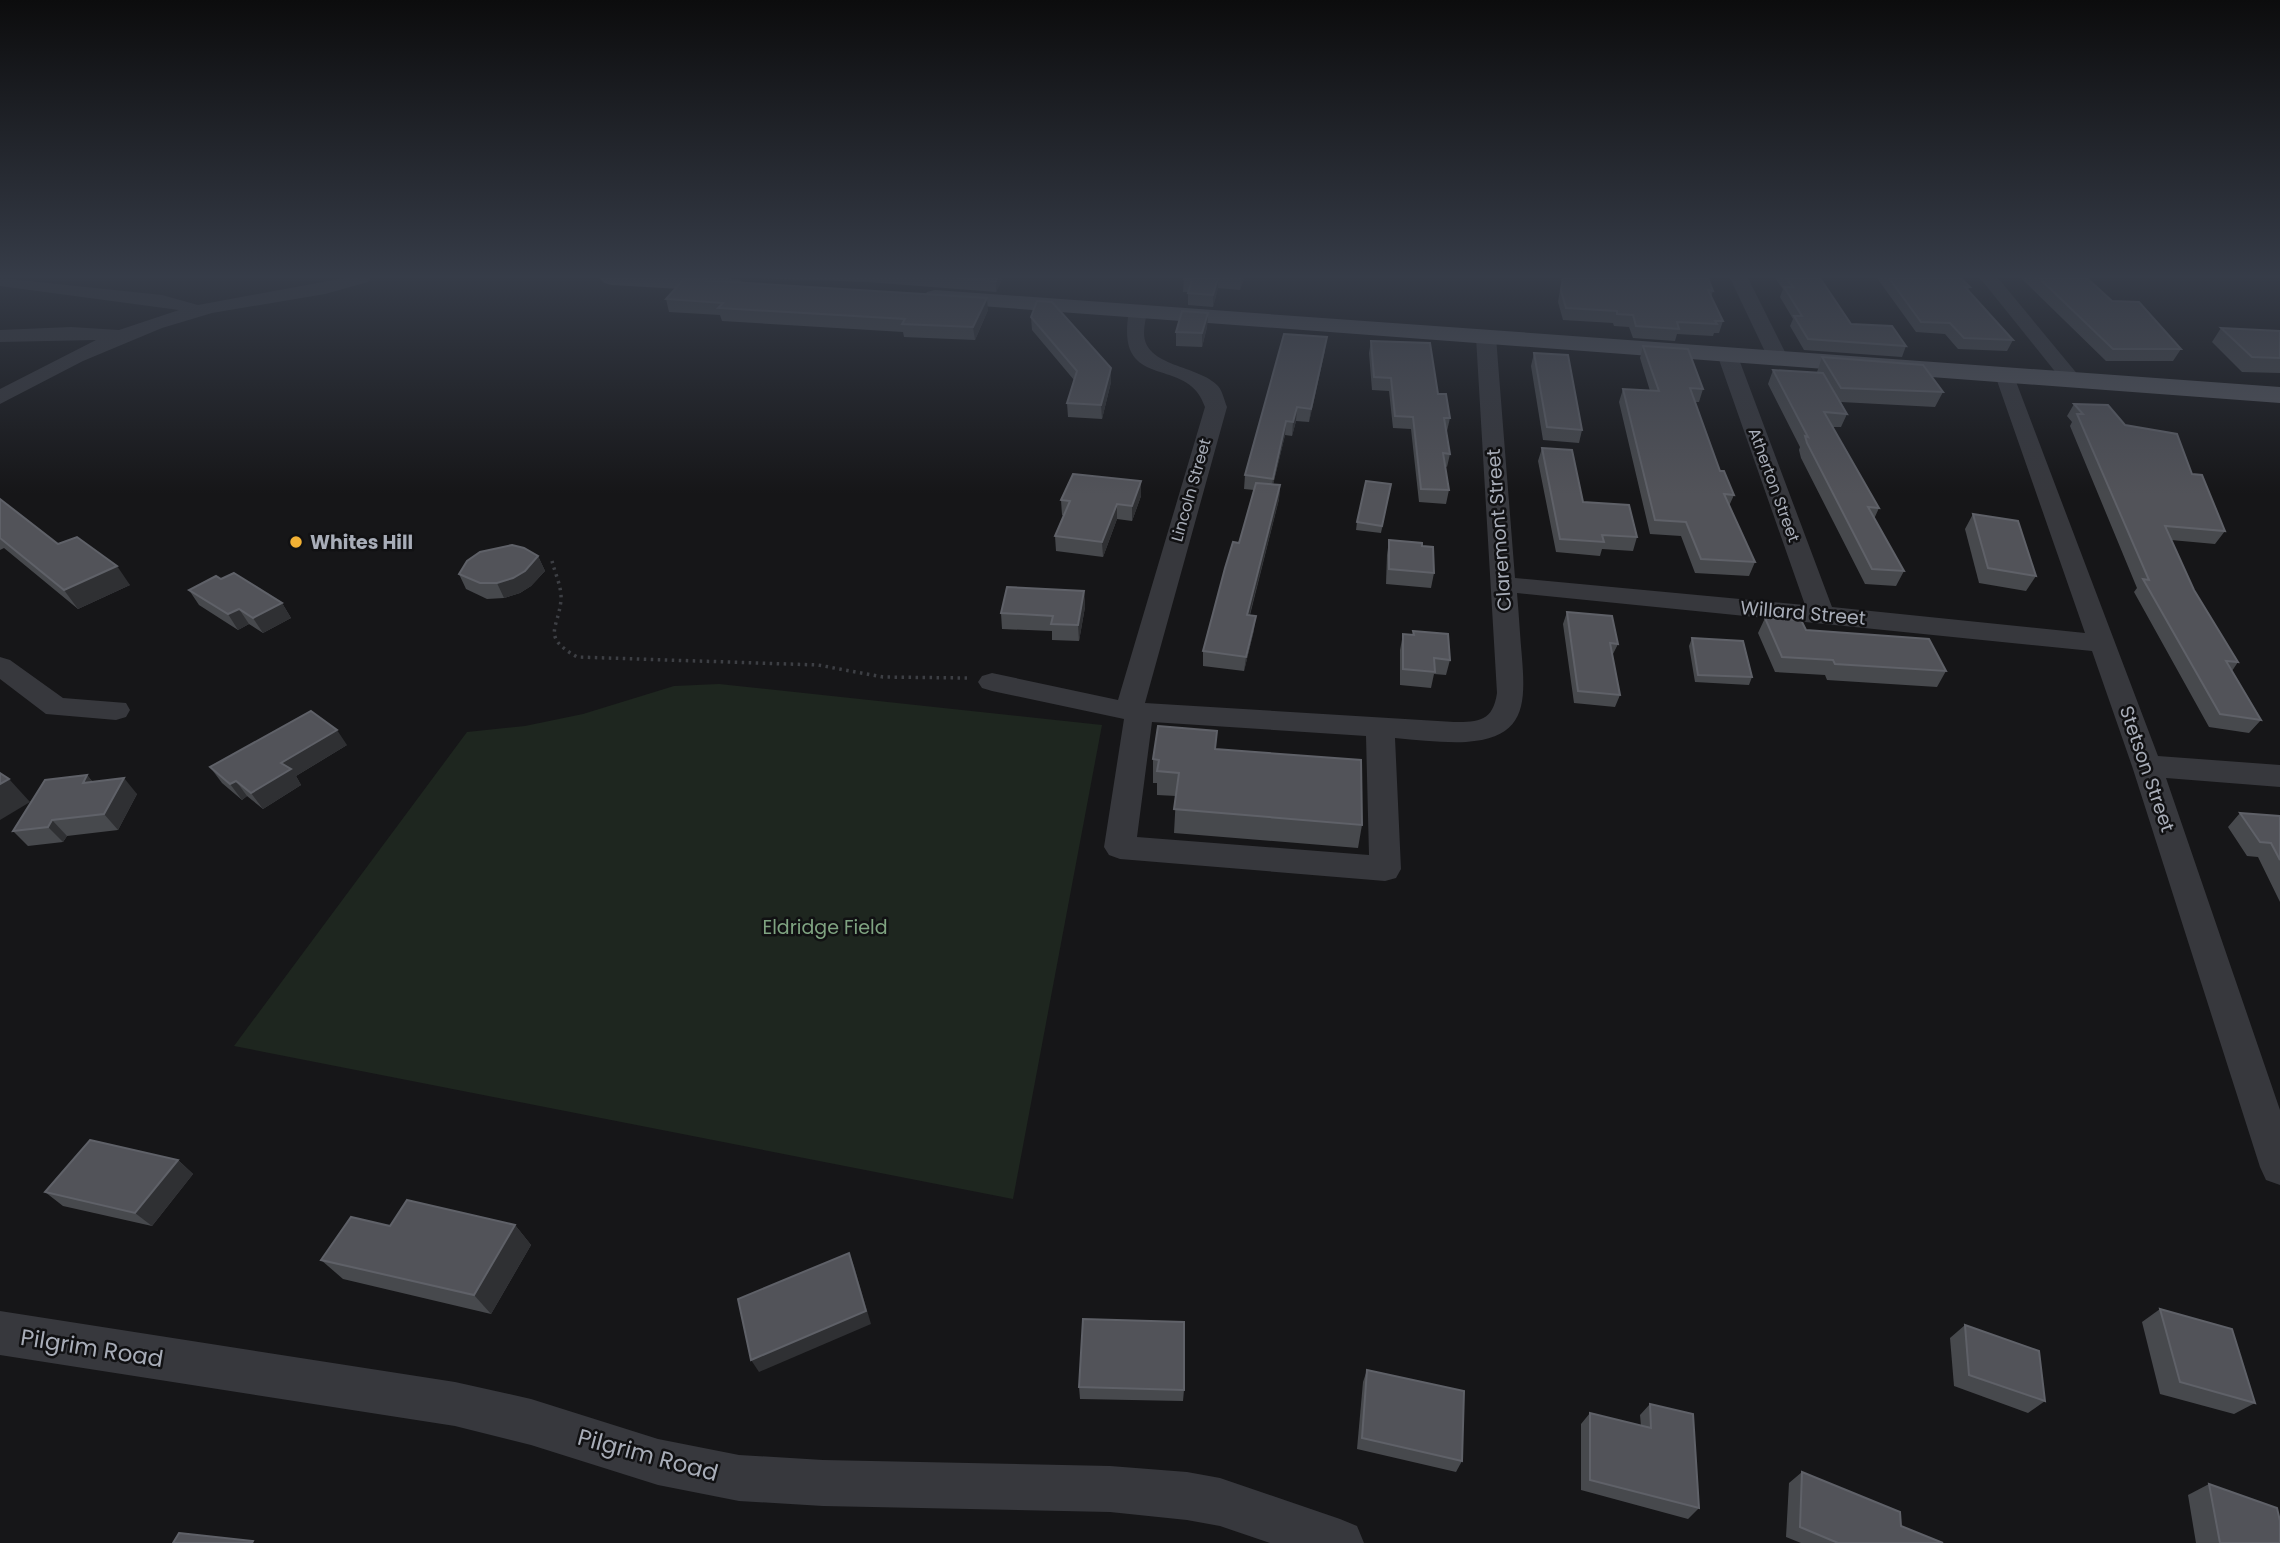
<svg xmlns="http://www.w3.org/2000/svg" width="2280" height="1543" font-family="Poppins,sans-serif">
<rect width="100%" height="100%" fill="#161618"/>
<polygon fill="#1e261f" points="719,684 1102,725 1013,1199 234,1046 467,732 525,726 583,714 674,686"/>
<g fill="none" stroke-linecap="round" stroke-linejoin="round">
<path stroke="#3d3f44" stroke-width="3.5" stroke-dasharray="2.5 4.5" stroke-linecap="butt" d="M552 561C555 573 562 588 561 600 558 630 541 636 577 657L818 665 883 677 967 678"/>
<g fill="#37383d" fill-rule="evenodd">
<polygon points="0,278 162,295 198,305 344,278 371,278 368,282 325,294 212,313 162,328 83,361 0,404 0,389 96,340 0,342 0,330 71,327 119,330 179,310 0,286"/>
<polygon points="1730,278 1748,278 1788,358 1785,362 1771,362 1768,358"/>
<polygon points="1980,278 1998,278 2079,376 2082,380 2079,384 2065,384"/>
<path d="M1138 305 1147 311C1146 318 1144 326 1144 333 1144 367 1199 365 1218 386 1223 392 1224 400 1227 407L1145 703 1454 722C1479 722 1493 721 1497 693L1476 337 1486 331 1496 337 1515 578 1805 605 1717 354 1720 350H1734L1737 354 1832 607 2085 633 1995 375 1998 371H2012L2158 756 2280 765V787L2166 778 2280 1110V1185L2266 1180 2260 1167 2132 766 2092 651 1517 593C1519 615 1520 637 1522 658 1526 707 1524 738 1466 742 1442 743 1418 740 1395 738L1401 869 1396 878 1385 881 1120 859 1109 855 1104 847 1124 719 992 691 982 688 978 682 982 676 992 673 1118 700 1205 407C1188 353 1114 395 1129 311ZM1152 722 1366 736 1369 855 1137 837Z"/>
<polygon points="0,657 10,660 63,698 126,703 130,710 126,717 116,720 46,714 0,679"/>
<polygon points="0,1311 455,1382 531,1399 658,1439 739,1455 823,1460 1110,1466 1187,1472 1220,1478 1340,1519 1357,1526 1364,1543 1270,1543 1220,1526 1187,1520 1110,1512 823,1506 739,1501 658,1485 531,1445 455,1426 0,1355"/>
</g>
<g fill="#53555c" fill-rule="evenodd">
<polygon points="600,278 728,278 740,280 744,285 740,290 732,292 612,285 604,283"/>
<polygon points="935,290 2280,387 2280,403 927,302 923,297 927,292"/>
</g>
</g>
<g fill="#47494d">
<polygon points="758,278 1003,278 996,292 868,282"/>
<polygon points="1184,278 1244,278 1240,290 1218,288 1213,307 1188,305 1188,292 1183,292"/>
<polygon points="1562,278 1708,278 1713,291 1711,297 1723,321 1719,333 1714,333 1713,336 1677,334 1675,341 1633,338 1629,327 1614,326 1613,323 1563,320 1558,302"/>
<polygon points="1775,278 1820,278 1851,324 1906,346 1902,357 1804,350 1790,326 1793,319 1780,297 1783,289"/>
<polygon points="1877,278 1961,278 1970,287 1968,290 2013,340 2007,351 1958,349 1945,334 1916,332"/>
<polygon points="2021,278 2087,278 2112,301 2181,349 2173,361 2106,361"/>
<polygon points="666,299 988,310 975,340 904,337 903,332 722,321 720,315 669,312"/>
<polygon points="1208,313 1207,327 1202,347 1176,346 1176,332"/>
<polygon points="1031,317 1111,382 1102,419 1068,417 1067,403 1074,380 1032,330"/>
<polygon points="2221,328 2280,331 2280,373 2242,372 2212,342"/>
<polygon points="1371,341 1438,394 1450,418 1447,431 1446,431 1450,454 1447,467 1445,466 1449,490 1446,504 1419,502 1411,429 1393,428 1389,391 1372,390 1369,353"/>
<polygon points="1643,346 1703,389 1699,402 1695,402 1720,471 1734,495 1729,506 1755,562 1749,576 1695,573 1681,536 1650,534 1619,402 1623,389 1650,391 1640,358"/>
<polygon points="1325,350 1309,422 1296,421 1292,436 1285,435 1273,485 1280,485 1279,499 1250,615 1254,630 1244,671 1203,666 1203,651 1239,543 1254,490 1244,489 1245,475"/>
<polygon points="1534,353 1582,430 1579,443 1543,440 1531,366"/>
<polygon points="1822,357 1943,392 1935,407 1841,402 1847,414 1841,427 1832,427 1879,508 1874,519 1904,571 1896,586 1865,584 1801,458 1799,450 1800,447 1768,384 1773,370 1817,373 1817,372"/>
<polygon points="2074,404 2125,425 2192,474 2225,531 2215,544 2171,540 2194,590 2238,662 2232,671 2261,720 2249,733 2209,727 2134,592 2137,588 2070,426 2072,422 2067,416"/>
<polygon points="1542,448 1583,502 1637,537 1633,551 1602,549 1600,556 1556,552 1538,461"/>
<polygon points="1391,484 1381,533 1356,530 1357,522"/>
<polygon points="1141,496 1132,521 1117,519 1103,557 1056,551 1055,536 1064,516 1062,515 1061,500"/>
<polygon points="0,499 58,544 130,585 78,609 4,548 0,550"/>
<polygon points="1973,514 2036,576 2026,591 1979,583 1965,529"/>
<polygon points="1389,540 1422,546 1434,573 1431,588 1386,584 1387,555"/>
<polygon points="538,556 545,571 531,586 520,593 504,598 487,599 466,589 459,574"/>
<polygon points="221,579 282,603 291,618 263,633 249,624 238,630 199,605 189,590"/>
<polygon points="1084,591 1085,607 1079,641 1052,640 1052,631 1002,629 1001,613"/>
<polygon points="1567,612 1618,644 1612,656 1620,695 1615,707 1574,703 1563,624"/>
<polygon points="1765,618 1806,630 1946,671 1937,687 1827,680 1825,675 1775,672 1758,633"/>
<polygon points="1413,631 1450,660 1446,675 1434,674 1431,688 1400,685 1400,650 1403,634 1413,635"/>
<polygon points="1692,638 1752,677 1749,685 1695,682 1689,646"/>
<polygon points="347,745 296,776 301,785 263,809 247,796 242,800 222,783 210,767"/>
<polygon points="1215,749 1362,825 1358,848 1174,833 1176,796 1157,795 1157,783 1153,783 1153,759"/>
<polygon points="87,775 92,781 137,794 118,830 67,836 63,842 28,846 13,831"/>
<polygon points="2240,813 2280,816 2280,902 2258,857 2247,856 2228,827"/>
<polygon points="178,1160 193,1174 152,1226 63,1206 45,1192"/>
<polygon points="515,1225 531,1245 491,1314 343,1279 321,1260 390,1226"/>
<polygon points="2160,1309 2255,1403 2234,1414 2160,1394 2142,1322"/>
<polygon points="1965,1325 2045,1401 2028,1413 1954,1386 1950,1338"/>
<polygon points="1367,1370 1462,1461 1456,1472 1357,1449 1363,1382"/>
<polygon points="1079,1387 1184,1390 1183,1401 1080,1399"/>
<polygon points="1650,1404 1699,1508 1688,1519 1581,1490 1581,1424 1590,1413 1641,1426 1640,1415"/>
<polygon points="1802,1472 1901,1526 1943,1543 1801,1543 1786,1537 1789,1483"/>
<polygon points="2209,1484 2280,1543 2196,1543 2188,1495"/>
</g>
<g fill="#2f3033">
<polygon points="997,278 1003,278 996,292 996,281"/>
<polygon points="1218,278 1218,288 1213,307 1213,295"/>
<polygon points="1241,278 1244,278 1240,290"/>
<polygon points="987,298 988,310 975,340 973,327"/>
<polygon points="1208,313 1207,327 1202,347 1202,333"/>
<polygon points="1327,337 1325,350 1309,422 1311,409"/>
<polygon points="1111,368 1111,382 1102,419 1101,405"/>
<polygon points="1297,407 1296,421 1292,436 1293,422"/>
<polygon points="1286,421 1285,435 1271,492 1273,479"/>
<polygon points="1141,481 1141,496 1132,521 1132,506"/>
<polygon points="1280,485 1279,499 1246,629 1247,615"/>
<polygon points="1117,504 1117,519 1103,557 1102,542"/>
<polygon points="538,556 545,571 531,586 520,593 504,598 497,583"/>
<polygon points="117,566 130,585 78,609 64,590"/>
<polygon points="1084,591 1085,607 1079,641 1078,625"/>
<polygon points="282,603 291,618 263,633 253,618"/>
<polygon points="239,609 249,624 238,630 228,614"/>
<polygon points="1256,616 1254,630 1244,671 1246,657"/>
<polygon points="337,730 347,745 296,776 301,785 263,809 251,793 281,763"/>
<polygon points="87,775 100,791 83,783"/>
<polygon points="124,778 137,794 118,830 104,814"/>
<polygon points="9,779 30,802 0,820 0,784"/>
<polygon points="236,781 247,796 242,800 230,784"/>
<polygon points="52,820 67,836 63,842 48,827"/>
<polygon points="178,1160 193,1174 152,1226 135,1213"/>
<polygon points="515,1225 531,1245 491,1314 474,1295"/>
<polygon points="849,1253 854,1266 871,1324 759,1372 751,1360"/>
</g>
<g fill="#525359" stroke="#5f6168" stroke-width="2">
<polygon points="957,278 997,278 996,281"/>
<polygon points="1184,278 1218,278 1213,295 1188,293 1192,280 1184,279"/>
<polygon points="1563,278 1708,278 1713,291 1708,290 1723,321 1715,321 1717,324 1677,322 1679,329 1636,326 1633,315 1617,314 1617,311 1566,308 1561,291"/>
<polygon points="1786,278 1820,278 1851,324 1892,326 1906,346 1808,339 1794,316 1802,316 1784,287 1793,287"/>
<polygon points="1889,278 1961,278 1970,287 1965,287 2013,340 1964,338 1950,323 1921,322"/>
<polygon points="2039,278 2087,278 2112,301 2139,302 2181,349 2113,349"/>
<polygon points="684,279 987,298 973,327 902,324 905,319 718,308 723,303 666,299"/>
<polygon points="1037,301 1052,302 1111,368 1101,405 1067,403 1077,371 1031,317"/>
<polygon points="1182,311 1208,313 1202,333 1176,332"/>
<polygon points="2221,328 2280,331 2280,358 2252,357"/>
<polygon points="1284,334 1327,337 1311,409 1297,407 1293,422 1286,421 1273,479 1245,475"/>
<polygon points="1371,341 1430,343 1438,394 1446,394 1450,418 1444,418 1450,454 1443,453 1449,490 1421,489 1413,417 1395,416 1391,378 1374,377"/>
<polygon points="1643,346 1688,349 1703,389 1690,388 1720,471 1724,471 1734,495 1724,494 1755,562 1701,559 1686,522 1655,520 1623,389 1659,391"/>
<polygon points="1534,353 1568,355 1582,430 1547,427"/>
<polygon points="1822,357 1923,365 1943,392 1841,388"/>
<polygon points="1773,370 1823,373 1847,414 1824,412 1879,508 1868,507 1904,571 1872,569 1807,443 1805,436 1808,437"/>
<polygon points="2074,404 2108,405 2125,425 2177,434 2192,474 2202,475 2225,531 2165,526 2194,590 2238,662 2226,661 2261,720 2220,714 2143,579 2149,580 2077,414 2083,414"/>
<polygon points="1542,448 1572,450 1583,502 1629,505 1637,537 1602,535 1604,542 1560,539"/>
<polygon points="1073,474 1141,481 1132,506 1117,504 1102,542 1055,536 1070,501 1061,500"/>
<polygon points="1366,481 1391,484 1382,526 1357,522"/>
<polygon points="1256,483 1280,485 1247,615 1256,616 1246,657 1203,651 1225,568 1233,542 1239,543"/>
<polygon points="0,499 58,544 77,537 117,566 64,590 0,538"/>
<polygon points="1973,514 2018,521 2036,576 1988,568"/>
<polygon points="1389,540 1422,543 1422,546 1433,547 1434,573 1389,569"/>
<polygon points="512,545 524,548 538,556 525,571 513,578 497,583 480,583 459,574 467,561 480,552"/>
<polygon points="234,573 282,603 253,618 239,609 228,614 189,590 216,576 221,579"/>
<polygon points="1007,587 1084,591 1078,625 1051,624 1053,616 1001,613"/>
<polygon points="1567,612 1612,616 1618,644 1610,643 1620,695 1578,691"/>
<polygon points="1765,618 1801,620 1806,630 1929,639 1946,671 1835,664 1833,660 1782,657"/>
<polygon points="1413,631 1448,634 1450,660 1434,658 1435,672 1403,669 1403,634 1414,635"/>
<polygon points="1692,638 1743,641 1752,677 1698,675"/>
<polygon points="311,711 337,730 281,763 291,769 251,793 236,781 230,784 210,767"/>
<polygon points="1158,726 1217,731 1215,749 1361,760 1362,825 1174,809 1179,773 1157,771 1159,760 1153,759"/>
<polygon points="0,773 9,779 0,784"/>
<polygon points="87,775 83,783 124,778 104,814 52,820 48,827 13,831 45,780"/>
<polygon points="2240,813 2280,816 2280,860 2271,843 2260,842"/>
<polygon points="90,1140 178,1160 135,1213 45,1192"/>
<polygon points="407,1200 515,1225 474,1295 321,1260 351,1217 390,1226"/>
<polygon points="849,1253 866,1311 751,1360 738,1299"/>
<polygon points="2160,1309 2232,1329 2255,1403 2180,1382"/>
<polygon points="1083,1319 1184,1322 1184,1390 1079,1387"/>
<polygon points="1965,1325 2039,1351 2045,1401 1969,1375"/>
<polygon points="1367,1370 1464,1391 1462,1461 1362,1438"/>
<polygon points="1650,1404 1693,1414 1699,1508 1590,1480 1590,1413 1651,1428"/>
<polygon points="1802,1472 1900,1512 1901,1526 1943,1543 1838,1543 1800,1527"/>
<polygon points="2209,1484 2277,1508 2280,1521 2280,1543 2220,1543"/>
<polygon points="179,1533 253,1541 252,1543 173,1543"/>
</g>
<linearGradient id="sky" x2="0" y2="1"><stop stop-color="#0c0c0d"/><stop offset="0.56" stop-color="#363c48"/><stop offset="1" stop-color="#363c48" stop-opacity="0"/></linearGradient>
<rect width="2280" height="494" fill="url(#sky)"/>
<circle fill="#f2b134" stroke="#111113" stroke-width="2.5" cx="296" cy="542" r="7"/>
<g text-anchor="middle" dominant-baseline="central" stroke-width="5" stroke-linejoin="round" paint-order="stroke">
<g font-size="16" fill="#a8adb8" stroke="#111113">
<text transform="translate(1774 485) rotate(70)">Atherton Street</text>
<text transform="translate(1191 490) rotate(-74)">Lincoln Street</text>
</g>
<g font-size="19" fill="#a8adb8" stroke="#111113">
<text transform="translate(1499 530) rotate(-94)">Claremont Street</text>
<text transform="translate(1803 613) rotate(5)">Willard Street</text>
<text transform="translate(2147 769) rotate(71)">Stetson Street</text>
</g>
<g font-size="19" font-weight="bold" fill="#a8adb8" stroke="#111113" text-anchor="start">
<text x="310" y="542">Whites Hill</text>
</g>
<g font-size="19" fill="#7fa381" stroke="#111113">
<text x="825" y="927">Eldridge Field</text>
</g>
<g font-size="23" fill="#a8adb8" stroke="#111113">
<text transform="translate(92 1348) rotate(9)">Pilgrim Road</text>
<text transform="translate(648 1455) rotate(15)">Pilgrim Road</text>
</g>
</g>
</svg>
